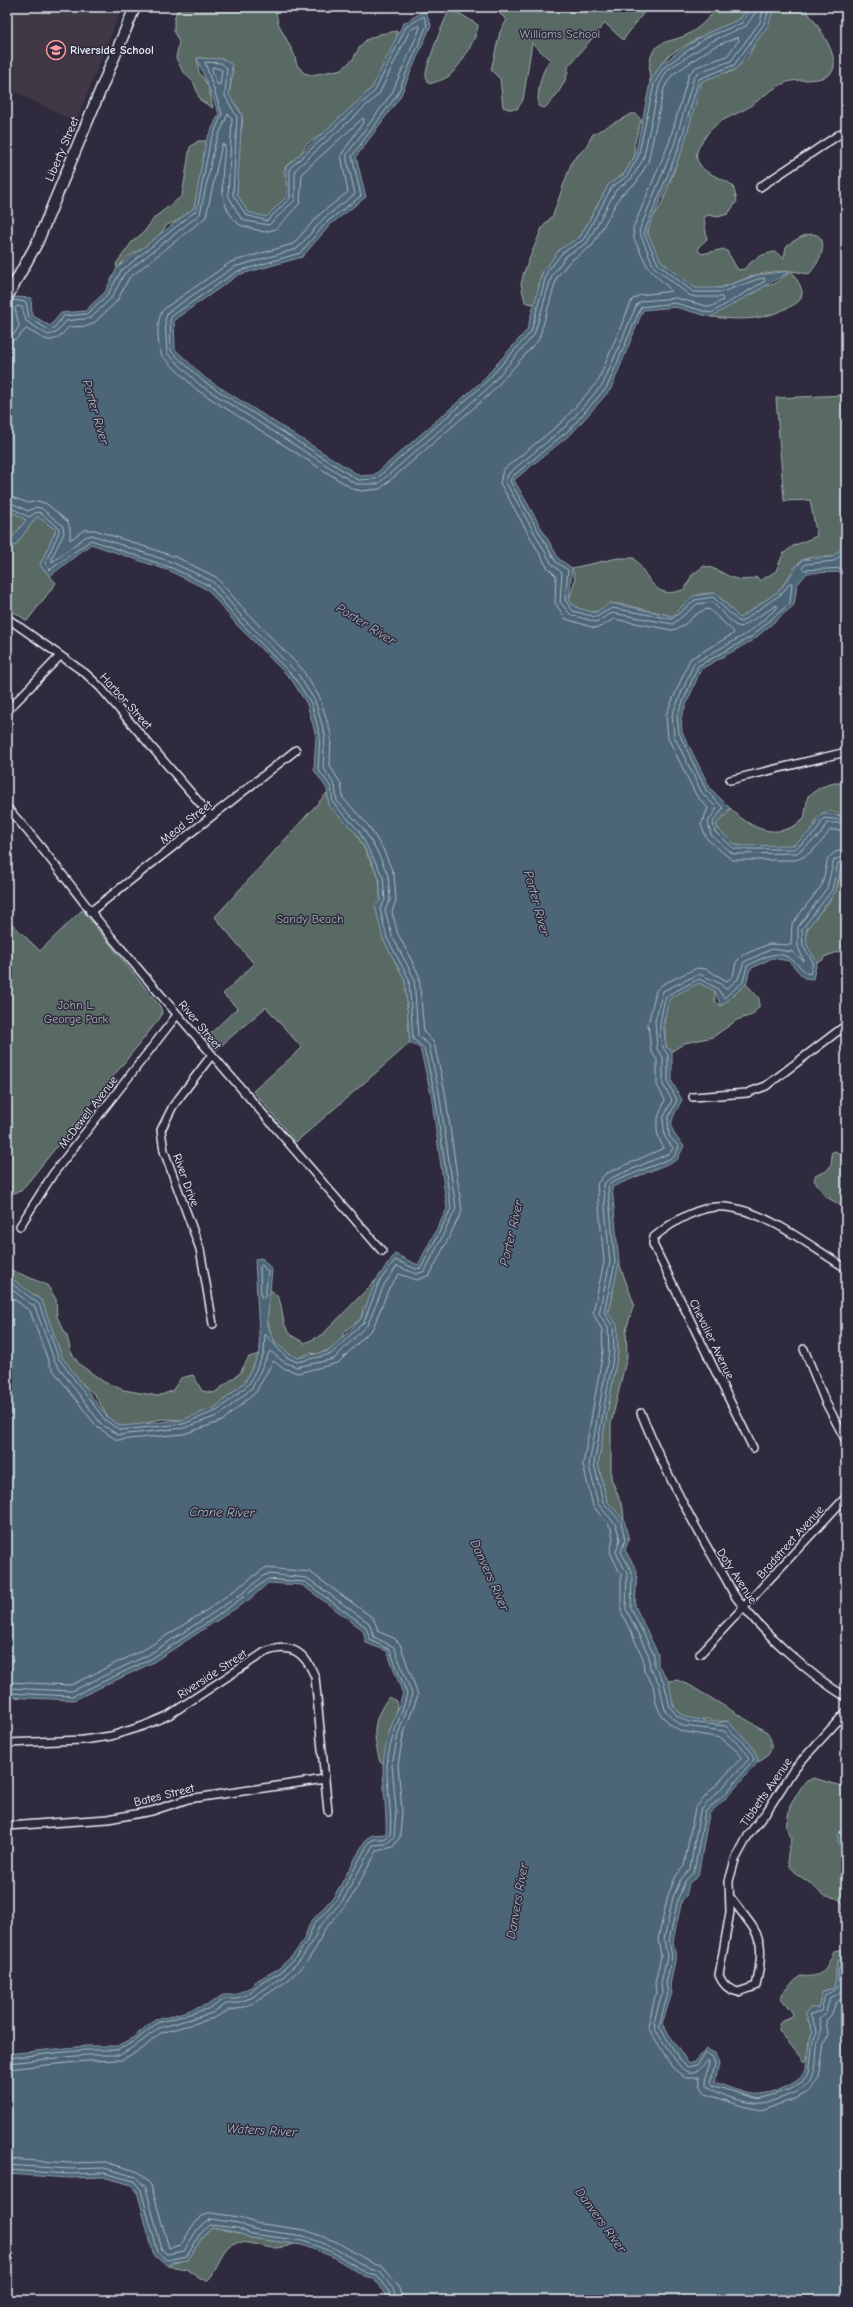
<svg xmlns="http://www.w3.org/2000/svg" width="853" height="2307" font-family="'Comic Neue',sans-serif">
<rect width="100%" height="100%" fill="#2f2a3d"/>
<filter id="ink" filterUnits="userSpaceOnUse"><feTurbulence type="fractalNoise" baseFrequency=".025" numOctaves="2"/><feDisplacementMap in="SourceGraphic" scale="8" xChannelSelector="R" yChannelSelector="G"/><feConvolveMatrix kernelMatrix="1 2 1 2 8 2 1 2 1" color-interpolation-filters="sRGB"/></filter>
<g filter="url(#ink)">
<polygon fill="#403844" points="7,7 122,7 76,122 15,92 7,114"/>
<g fill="#596b64" stroke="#a0aeae">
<path d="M178 7H275L278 23 294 54 297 65 304 73 312 75 342 69 353 59 359 48 366 40 380 34 397 31V43L372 88 326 131 306 145 298 158 286 166 284 172 286 177 287 196 266 217C233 220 233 178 236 155 237 143 244 129 242 116 240 107 233 103 229 95L233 72 232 65 223 59 197 58 199 72 208 86 213 108 200 100 194 83 182 70 176 58 179 42 174 32V20Z"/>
<path d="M492 7H648L623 40 605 23 568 67C570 77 553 103 544 108L538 106C538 89 540 74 550 60L532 43 523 100 517 109H509L503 107 500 79 491 70 500 32 507 20Z"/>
<path d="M719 7H748L740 19 705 34 668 56 661 64 650 83C645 30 671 49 696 29 705 23 711 14 719 7Z"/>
<path d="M774 7H803C813 17 844 60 831 73 821 83 800 78 787 82 772 88 762 98 749 107 725 121 716 118 700 145 696 152 695 158 700 165 707 176 723 177 733 186L737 201 728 214 718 217 708 215 704 218 707 239 699 246 698 250 702 254 723 249 727 251 738 270 744 269C754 259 760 254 775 252L784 258 786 247C822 217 835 245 809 274L792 271C795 278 803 287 802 294 801 302 794 305 787 308 762 321 739 320 711 317 720 309 730 301 742 297 752 294 756 294 764 286L774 284 791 271C779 271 768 272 756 275 734 281 714 296 690 286 675 273 647 255 648 232 648 220 658 213 662 203 678 163 690 122 702 81L716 73 732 72 748 57Z"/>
<path d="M450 10 459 13 478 25C478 37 459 68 449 76 444 80 435 82 429 84 428 81 426 78 426 75 425 68 446 14 450 10Z"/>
<polygon points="631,114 636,114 641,120 634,145 635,155 624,174 609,184 580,237 560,249 549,266 543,271 539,281 538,301 532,304 525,302 521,284 524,272 542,228 553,215 572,161 585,148 593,134"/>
<polygon points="198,141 206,141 207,145 194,208 177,221 167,225 156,239 128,257 117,268 116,264 132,242 144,232 155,217 182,196 190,147"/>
<path d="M846 395V554L832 557H812L802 560 795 567 779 591 740 618C731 610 725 601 715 593 682 593 693 605 672 616L626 605 610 603C598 617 579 613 569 600L575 580 572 568 618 558H634C650 576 653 602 685 589L692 575 704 566C726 570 732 586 757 577L760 581 776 571 783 554 793 546 817 536 810 500 784 501 776 398Z"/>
<polygon points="7,509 26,520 9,542 15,546 37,516 56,530 40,565 56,583 27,621 7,607"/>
<path d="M834 783H846V813L841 816C833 810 821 810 816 820 814 823 815 826 813 829 811 835 800 843 794 845 769 846 732 856 718 828L716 824 728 813 730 808C751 829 777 842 804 819L808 796 821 787Z"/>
<polygon points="327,793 329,806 356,833 379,878 383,939 405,980 410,1043 296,1142 253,1091 302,1048 266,1007 216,1050 206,1038 237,1008 223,994 254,964 215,917"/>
<path d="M846 861V949L824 957 823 960 817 962C787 931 823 917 835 892 841 881 837 870 846 861Z"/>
<polygon points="82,910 160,1006 162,1012 160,1018 21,1191 7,1195 7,919 40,951"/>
<path d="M699 983 711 987 715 991V1001L721 1006 746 984 759 998V1007L752 1015 737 1020 713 1037 685 1043 672 1051 666 1047C665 1032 661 1001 675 991 681 987 692 985 699 983Z"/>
<path d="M835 1151 846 1157V1209L825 1196 814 1180 816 1174C828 1174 834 1164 831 1153Z"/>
<path d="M619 1263 634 1304 626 1330 627 1356 611 1424V1478L623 1508 624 1520 619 1519 607 1501 598 1464 618 1352 617 1325 608 1313C616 1297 611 1278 619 1263Z"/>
<path d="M9 1269 47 1285 56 1299 57 1317 67 1336 71 1352 79 1364 104 1382 124 1390 158 1396 172 1391 181 1378 193 1375 202 1391 214 1393 240 1373 249 1357 259 1354 245 1382 213 1409 182 1420 161 1419 133 1427 121 1426 108 1418 95 1395 76 1378 62 1357 42 1301C32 1291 7 1288 7 1270Z"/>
<path d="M376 1280 372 1301 363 1308 361 1319 345 1331 341 1340 332 1349 317 1354 310 1353 298 1358C266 1346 267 1322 267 1293L270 1290C287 1299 278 1319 289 1332 292 1337 300 1340 305 1343L322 1335Z"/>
<path d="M677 1680 691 1686 767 1732C775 1744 772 1756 758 1762 755 1742 739 1736 728 1721 720 1722 715 1721 706 1719 702 1719 698 1720 694 1719 676 1716 666 1698 669 1681Z"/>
<path d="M389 1697 397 1701 396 1716 389 1732 383 1764 380 1762C373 1735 371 1721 389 1697Z"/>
<path d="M813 1778 846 1787V1828H842L844 1851 846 1852V1914L843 1912C844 1898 836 1898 826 1896 819 1894 816 1887 811 1884 789 1868 782 1869 792 1839L786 1827 790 1806 804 1783Z"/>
<path d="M838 1950H843L842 1958 837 1962 835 1983 833 1988 823 1991 818 2008 807 2019 813 2032 809 2039 807 2060 804 2062 779 2030V2025L782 2020 793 2016 792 2012 781 1998V1994L800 1976C823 1978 825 1971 834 1951Z"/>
<path d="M212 2228 236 2232 251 2238 294 2244C287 2247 280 2248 273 2248 260 2247 237 2236 227 2248 219 2257 218 2270 208 2280L200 2279 186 2269 169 2266 172 2262 188 2260 203 2236Z"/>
</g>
<g fill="#4e6677" stroke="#8c9eab">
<path d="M748 7H774L768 26 736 69 702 81 683 148 647 232 661 261 695 288H722L757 275 791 271 711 317 675 307 643 310 611 389 572 433 514 480 559 559 572 568 569 600 575 607 595 613 610 603 672 616 693 596 715 593 740 618 779 591 802 560 832 557 846 545V572L807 573 797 585 794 605 753 640 701 669 681 717 682 732 710 788 730 808 716 824 718 829 737 846 794 845 813 829 822 813 841 816 846 813V863L841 865 836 891 806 930 807 945 817 962 813 979 804 978 789 961 772 958 750 969 746 984 721 1006 715 991 699 983 670 998 663 1023 666 1047 672 1051V1082L682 1100C670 1122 666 1127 684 1146L677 1160 612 1187 619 1263 608 1312 617 1325 618 1352 598 1464 607 1501 624 1520 629 1540 625 1550 637 1571 635 1606 658 1654V1665L669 1681 673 1705 679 1713 690 1718 718 1723 728 1721C739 1736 755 1742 758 1762L729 1795 709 1814 698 1876 689 1883 686 1896 682 1900 673 1941 676 1956 670 1985 672 1993 662 2024 689 2064 695 2062 706 2049 715 2053 719 2064 715 2082C725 2086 749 2096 760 2094 773 2093 800 2084 805 2071 811 2059 806 2044 813 2032L805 2013 810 2008H818C823 1995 817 1993 833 1988L835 1983 837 1962 842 1958 843 1950 846 1949V2300H389L374 2279 368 2278 331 2256 302 2245 251 2238 236 2232 212 2228 203 2236 188 2260 172 2262 169 2266 154 2256 137 2191 132 2185 103 2177 69 2178 7 2174V2054L86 2046H117L134 2037 155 2019 168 2017 209 2004 223 1995H234L253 1986 254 1982 278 1969 294 1954 304 1939 310 1923 335 1895 366 1839 372 1835 386 1834C387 1811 383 1789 383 1766 384 1741 395 1717 403 1694L387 1651 366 1643 363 1630 302 1585 268 1583 250 1599 152 1663 74 1700 7 1697V1275L42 1301 62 1357 108 1418 121 1426 182 1420 216 1407 245 1382 260 1352 255 1259 262 1258 272 1270 267 1323 274 1341 289 1354 298 1358 329 1351 361 1319 376 1280 395 1254 418 1265 447 1209 431 1094 420 1048 410 1043 405 980 383 939 375 906 381 900 379 878 369 856 356 833 329 806 327 789 314 770 316 736 307 704 291 679 236 624 208 590 170 571 91 544 50 576 40 565 56 530 37 516 15 546 9 542 26 520 7 509V328L11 323 7 309V292L14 297 31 298 32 315 50 326 61 313 85 311 105 292 117 268 194 208 206 141 219 114 197 58 223 59 232 65 229 95 242 115 237 194 248 212 266 217 287 196 286 167 372 88 403 24 425 10 431 25 400 97 356 157 366 197 331 224 302 257 238 275 174 320 175 349 205 378 360 476 374 475 481 382 527 330 543 271 560 249 580 237 609 184 624 174 635 156 650 83 661 64 705 34 740 19Z"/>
<polygon points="842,1828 846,1828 846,1852 838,1844 838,1835"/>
</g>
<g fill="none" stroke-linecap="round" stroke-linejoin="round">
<g stroke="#aab9c4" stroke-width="1">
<polyline points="764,7 760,22 731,61 699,72 694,77 674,145 639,231 654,267 689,295 695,297 722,297 723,300 710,307 676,298 642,301 637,304 603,384 566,426 509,473 505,481 552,564 562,573 560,602 571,615 596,622 612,613 673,624 697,604 712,602 735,625 741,627 777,605 777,608 748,633 694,663 672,715 674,736 702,793 717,808 708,822 711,835 733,854 797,853 820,835 827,823 846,823"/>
<polyline points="770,7 764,24 734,65 699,79 679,147 644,233 658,264 693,292 722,292 758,279 764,278 765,281 711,313 675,303 641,307 607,387 569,430 512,477 510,481 556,562 568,570 565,600 573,611 596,617 612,608 672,619 695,600 713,597 737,620 741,622 781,594 790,583 792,583 790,603 751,637 698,666 677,716 679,733 706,790 723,808 713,822 715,832 735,849 795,849 816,832 824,818 841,820 846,817"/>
<polygon points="213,67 222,70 220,85 217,84 212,70"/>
<polyline points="12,300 26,302 29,318 49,330 53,329 64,316 87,314 108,294 121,271 197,210 210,143 222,114 205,62 221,63 227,68 225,96 237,117 233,195 246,215 267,221 290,198 290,168 375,91 406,27 424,16 427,25 397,95 352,156 361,196 328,221 300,253 236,272 172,316 170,320 171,351 203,381 358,480 376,479 483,385 531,332 547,272 563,252 583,240 612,187 627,176 638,157 654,84 664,67 707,37 742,23 751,7"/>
<polyline points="7,335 14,334 19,326 15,308 17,306 22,307 26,321 48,335 56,333 66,321 91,318 112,297 124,274 200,214 215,144 228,114 232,118 228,195 240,217 246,221 269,225 295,200 295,170 379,94 410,30 419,25 420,28 392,93 347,154 347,160 355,194 324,218 297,249 234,267 168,312 165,320 167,353 200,385 356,484 378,484 487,389 534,335 552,275 566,256 587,243 616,190 631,179 643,160 659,86 667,70 710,42 746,26 755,13 756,7"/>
<path d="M7 342 16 339 26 329C48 340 50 348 69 327L88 326 95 322 117 301 129 278 206 217 222 144 225 146C223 173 215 205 240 225L264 232 276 229 300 203 302 173 363 118 364 121 341 155 348 192 320 214 293 244 231 262 165 308C155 317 157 344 162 356L197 390 353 489 361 491 380 489 491 393 539 339 557 277 570 261 592 246 621 195 636 183 648 162 664 88 672 75 713 47 738 37 739 40 727 56 696 67 689 74 669 143 633 228 634 239 649 269 672 291 640 295 632 300 598 381 562 422 503 470 500 483 547 567 556 576 555 603 566 619 595 628 602 626 614 619 672 630C688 628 692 611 709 609L734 632 733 634 690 659 666 715 668 738 696 795 708 808 701 825 707 839 732 860H794C809 858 823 841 830 830H846"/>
<polyline points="7,495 28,503 38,501 47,504 68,522 70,529 70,540 84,530 95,530 176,557 216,577 248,614 302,669 320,698 331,734 330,766 341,784 343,798 368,825 383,849 394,875 396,900 392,912 398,934 419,975 424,1032 434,1043 445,1092 462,1211 430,1275 417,1280 399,1274 389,1288 373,1328 338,1363 298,1373 283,1368 273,1361 256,1392 222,1421 184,1434 117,1440 97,1427 50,1366 30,1311 7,1294"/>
<polyline points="7,501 28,511 36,507 41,508 63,526 64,533 52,557 52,562 85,537 92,535 174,563 213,582 243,618 298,674 315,701 325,735 323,767 335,786 337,801 363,828 377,851 388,875 390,900 385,910 392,936 414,978 418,1036 429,1045 439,1092 456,1209 425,1271 416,1274 397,1266 384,1285 368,1324 334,1359 297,1367 284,1362 270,1351 252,1388 220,1415 184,1428 118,1435 101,1424 55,1362 35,1307 7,1286"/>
<polyline points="7,506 29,517 35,513 39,512 59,528 59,532 45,563 50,570 91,540 172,568 210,586 239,621 294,677 311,703 320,735 318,769 331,787 333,803 359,831 383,877 385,900 380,909 387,938 409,979 413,1039 424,1048 435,1094 451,1209 421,1268 416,1269 395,1260 379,1282 364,1322 331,1354 297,1362 286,1357 265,1334 264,1353 249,1384 218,1410 183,1424 120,1430 105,1420 59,1359 39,1304 7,1280"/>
<polyline points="846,551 834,561 805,564 802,568 804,570 846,568"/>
<path d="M846 849 835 852 828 858 822 885 792 924 791 945 769 944 743 955 736 962 733 976 727 981 706 969 697 968 663 984 656 991 648 1024 651 1051 657 1060V1085L665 1100C657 1120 652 1128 664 1148L605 1174 597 1184 604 1262 593 1313 602 1330 603 1351 583 1465 593 1506 611 1528 613 1539 610 1552 621 1575V1611L643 1658 644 1671 653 1685 656 1703 661 1715 670 1724 681 1731 721 1738 737 1751 742 1757 695 1808 684 1866 676 1876 668 1895 658 1939 661 1956 655 1983 656 1992 648 2027 672 2067 684 2077H699L701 2087 706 2094 742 2106 761 2110 795 2099 810 2091 819 2077 824 2044 828 2034 826 2021 831 2015 836 2003 846 1995"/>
<path d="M846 855 834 860 827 888 798 927V947L804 961 792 952 772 949 744 962 738 979 726 989 719 983 699 974 663 991 655 1021 657 1049 663 1057V1085L672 1100 663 1119 665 1137 673 1148 670 1153 609 1179 603 1185 610 1262 599 1313 608 1328 609 1352 589 1465 598 1504 616 1525 620 1539 616 1552 627 1574 626 1609 649 1656 650 1669 659 1683 665 1710 673 1719 683 1726 724 1731C732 1741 745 1746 749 1759L700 1811 690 1869 681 1879 673 1897 664 1939 667 1956 661 1983 662 1993 654 2022 655 2029C660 2038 666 2046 672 2055 683 2072 691 2081 707 2061H709L706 2082C708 2093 750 2105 761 2103 772 2102 800 2093 807 2085 816 2075 816 2061 817 2048 819 2032 823 2036 819 2018L826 2012 830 1998C850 1990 840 1982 846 1966"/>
<path d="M846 860 838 863 832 890 802 929 803 946 813 962 810 974 806 973C784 949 776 950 747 966L743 982 724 998 717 988 699 979 666 996C661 1015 654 1039 668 1055V1083L677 1100 668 1119 669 1136 679 1147 674 1157 611 1183 608 1187 615 1263 604 1312 613 1327 614 1352 594 1464 603 1502 621 1522 625 1540 621 1552 632 1572 631 1608 654 1655V1666L664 1682 670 1707 677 1716 689 1722 726 1726C736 1738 751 1744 754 1760L726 1793 705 1812 694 1872 685 1881 678 1899 669 1941 672 1956 666 1984 668 1993 659 2026 680 2060 687 2067 697 2065 706 2053 712 2056 715 2064 711 2082 714 2086 759 2099 791 2089 802 2083 809 2073 813 2041 817 2032 810 2014 821 2011 825 1995C848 1984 833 1984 840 1966 842 1962 845 1961 846 1958"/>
<polygon points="262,1265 268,1272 265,1297 263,1298 261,1297 260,1267"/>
<polyline points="7,1682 71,1685 145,1649 207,1610 265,1568 310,1572 373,1618 379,1632 394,1638 400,1644 418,1695 403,1736 398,1765 402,1810 400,1837 393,1847 377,1851 348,1903 324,1930 317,1946 306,1963 287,1981 254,2003 237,2009 229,2010 214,2018 161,2033 142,2049 121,2060 87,2061 7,2069"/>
<polyline points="7,1688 72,1691 148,1655 210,1615 244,1592 263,1576 268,1574 307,1578 369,1623 374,1637 394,1647 412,1694 398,1735 392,1765 396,1810 394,1837 386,1844 373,1845 343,1900 319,1927 312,1943 301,1959 284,1976 251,1998 236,2003 226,2004 212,2013 159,2028 138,2044 120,2055 86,2055 7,2063"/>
<path d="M7 1693 73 1696 151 1659 213 1619 268 1579 305 1582 366 1627 370 1640 390 1650 407 1694C401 1718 389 1739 387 1765 386 1788 393 1811 390 1835L384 1839H375L369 1842 339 1897 314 1924 307 1941 297 1956 281 1972 258 1985 248 1994 235 1999H224L211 2008 157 2023 136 2040 118 2050H86L7 2058"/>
<polyline points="7,2159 69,2163 105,2162 139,2172 151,2185 169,2248 181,2245 193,2225 203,2216 210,2213 239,2217 255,2223 305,2230 337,2242 372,2263 383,2267 398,2286 403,2300"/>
<polyline points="7,2165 69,2169 104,2168 136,2177 146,2188 162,2250 167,2254 184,2251 197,2230 211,2219 238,2223 253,2229 304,2236 334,2248 370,2269 380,2272 393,2289 397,2300"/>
<polyline points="7,2170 69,2174 104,2173 134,2181 141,2190 158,2253 167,2260 187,2256 200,2234 210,2225 237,2228 252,2234 303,2241 332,2252 369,2274 377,2276 389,2292 392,2300"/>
</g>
<defs>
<g id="street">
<polyline points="760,187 846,130"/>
<polyline points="7,618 85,673 100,687 211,816"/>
<polyline points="7,711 60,656"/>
<polyline points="730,780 846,752"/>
<path d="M7 808C46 849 77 896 113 939 202 1044 292 1147 382 1251"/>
<polyline points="90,912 296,750"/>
<polyline points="211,1056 173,1106 161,1130 164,1151 200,1249 213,1324"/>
<polyline points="693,1097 747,1093 766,1086 846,1025"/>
<polyline points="20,1226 53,1174 177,1015"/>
<polyline points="804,1349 825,1401 846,1441"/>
<path d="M641 1413C664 1470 693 1524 724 1576 729 1584 732 1593 738 1600 763 1633 810 1675 846 1697"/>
<path d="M753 1448 653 1244 654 1237C672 1222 701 1204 726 1207 767 1211 811 1247 846 1268"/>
<polyline points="700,1654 846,1497"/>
<path d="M7 1743 83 1740 111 1736 143 1726 169 1715 265 1652C291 1642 305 1652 315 1677L328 1811"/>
<polyline points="7,1826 108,1819 152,1811 188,1799 325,1779"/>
<path d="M731 1898C759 1936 767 1936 756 1986L738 1992C728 1989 723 1985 719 1975L730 1912 729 1881 735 1860 749 1834 767 1811 794 1769 846 1712"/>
</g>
<polyline id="secondary" points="7,297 37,243 135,7"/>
</defs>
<use href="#street" stroke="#e8f1f8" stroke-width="10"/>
<use href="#secondary" stroke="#e8f1f8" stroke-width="13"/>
<use href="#street" stroke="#2f2a3d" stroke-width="7"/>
<use href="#secondary" stroke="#2f2a3d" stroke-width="10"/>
</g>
</g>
<defs>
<symbol id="school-ring" viewBox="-11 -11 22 22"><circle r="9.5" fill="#2f2a3d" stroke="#ff9aa2" stroke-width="1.5"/><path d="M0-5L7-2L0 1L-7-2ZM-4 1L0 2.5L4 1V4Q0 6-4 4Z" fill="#ff9aa2"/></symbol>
</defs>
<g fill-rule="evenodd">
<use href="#school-ring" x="45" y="39" width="22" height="22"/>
</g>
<g text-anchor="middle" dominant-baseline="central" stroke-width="3" stroke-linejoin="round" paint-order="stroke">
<g font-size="12" fill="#a8b5b5" stroke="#2f2a3d">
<text x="560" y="34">Williams School</text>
<text x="310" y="919">Sandy Beach</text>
<text x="76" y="1005">John L.<tspan x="76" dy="14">George Park</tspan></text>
</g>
<g font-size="12" font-weight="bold" fill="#e8f1f8" stroke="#2f2a3d" text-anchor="start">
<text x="70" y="50">Riverside School</text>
</g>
<g font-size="12" fill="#e8f1f8" stroke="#2f2a3d">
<text transform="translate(62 149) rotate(-67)">Liberty Street</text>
<text transform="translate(126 701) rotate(48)">Harbor Street</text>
<text transform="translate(186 822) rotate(-38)">Mead Street</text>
<text transform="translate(200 1025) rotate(50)">River Street</text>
<text transform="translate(88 1112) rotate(-52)">McDewell Avenue</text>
<text transform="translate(186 1180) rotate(70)">River Drive</text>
<text transform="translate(712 1339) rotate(64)">Chevalier Avenue</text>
<text transform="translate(790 1542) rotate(-48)">Bradstreet Avenue</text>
<text transform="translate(737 1576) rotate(57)">Doty Avenue</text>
<text transform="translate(212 1674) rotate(-33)">Riverside Street</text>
<text transform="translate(766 1792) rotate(-55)">Tibbetts Avenue</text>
<text transform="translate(164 1795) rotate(-14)">Bates Street</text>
</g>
<g font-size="13" font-style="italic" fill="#aab9c4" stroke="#2f2a3d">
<text transform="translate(96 412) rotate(74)">Porter River</text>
<text transform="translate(366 624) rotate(32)">Porter River</text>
<text transform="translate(537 903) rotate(75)">Porter River</text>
<text transform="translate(511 1233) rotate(-77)">Porter River</text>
<text transform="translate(222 1512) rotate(1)">Crane River</text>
<text transform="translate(490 1575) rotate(66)">Danvers River</text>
<text transform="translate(517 1901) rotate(-80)">Danvers River</text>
<text transform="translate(262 2130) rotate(3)">Waters River</text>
<text transform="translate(601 2220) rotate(54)">Danvers River</text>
</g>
</g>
<rect width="853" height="2307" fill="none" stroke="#2f2a3d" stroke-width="24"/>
<rect x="12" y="12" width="829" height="2283" fill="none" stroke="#e8f1f8" stroke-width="1.5" filter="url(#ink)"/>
</svg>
